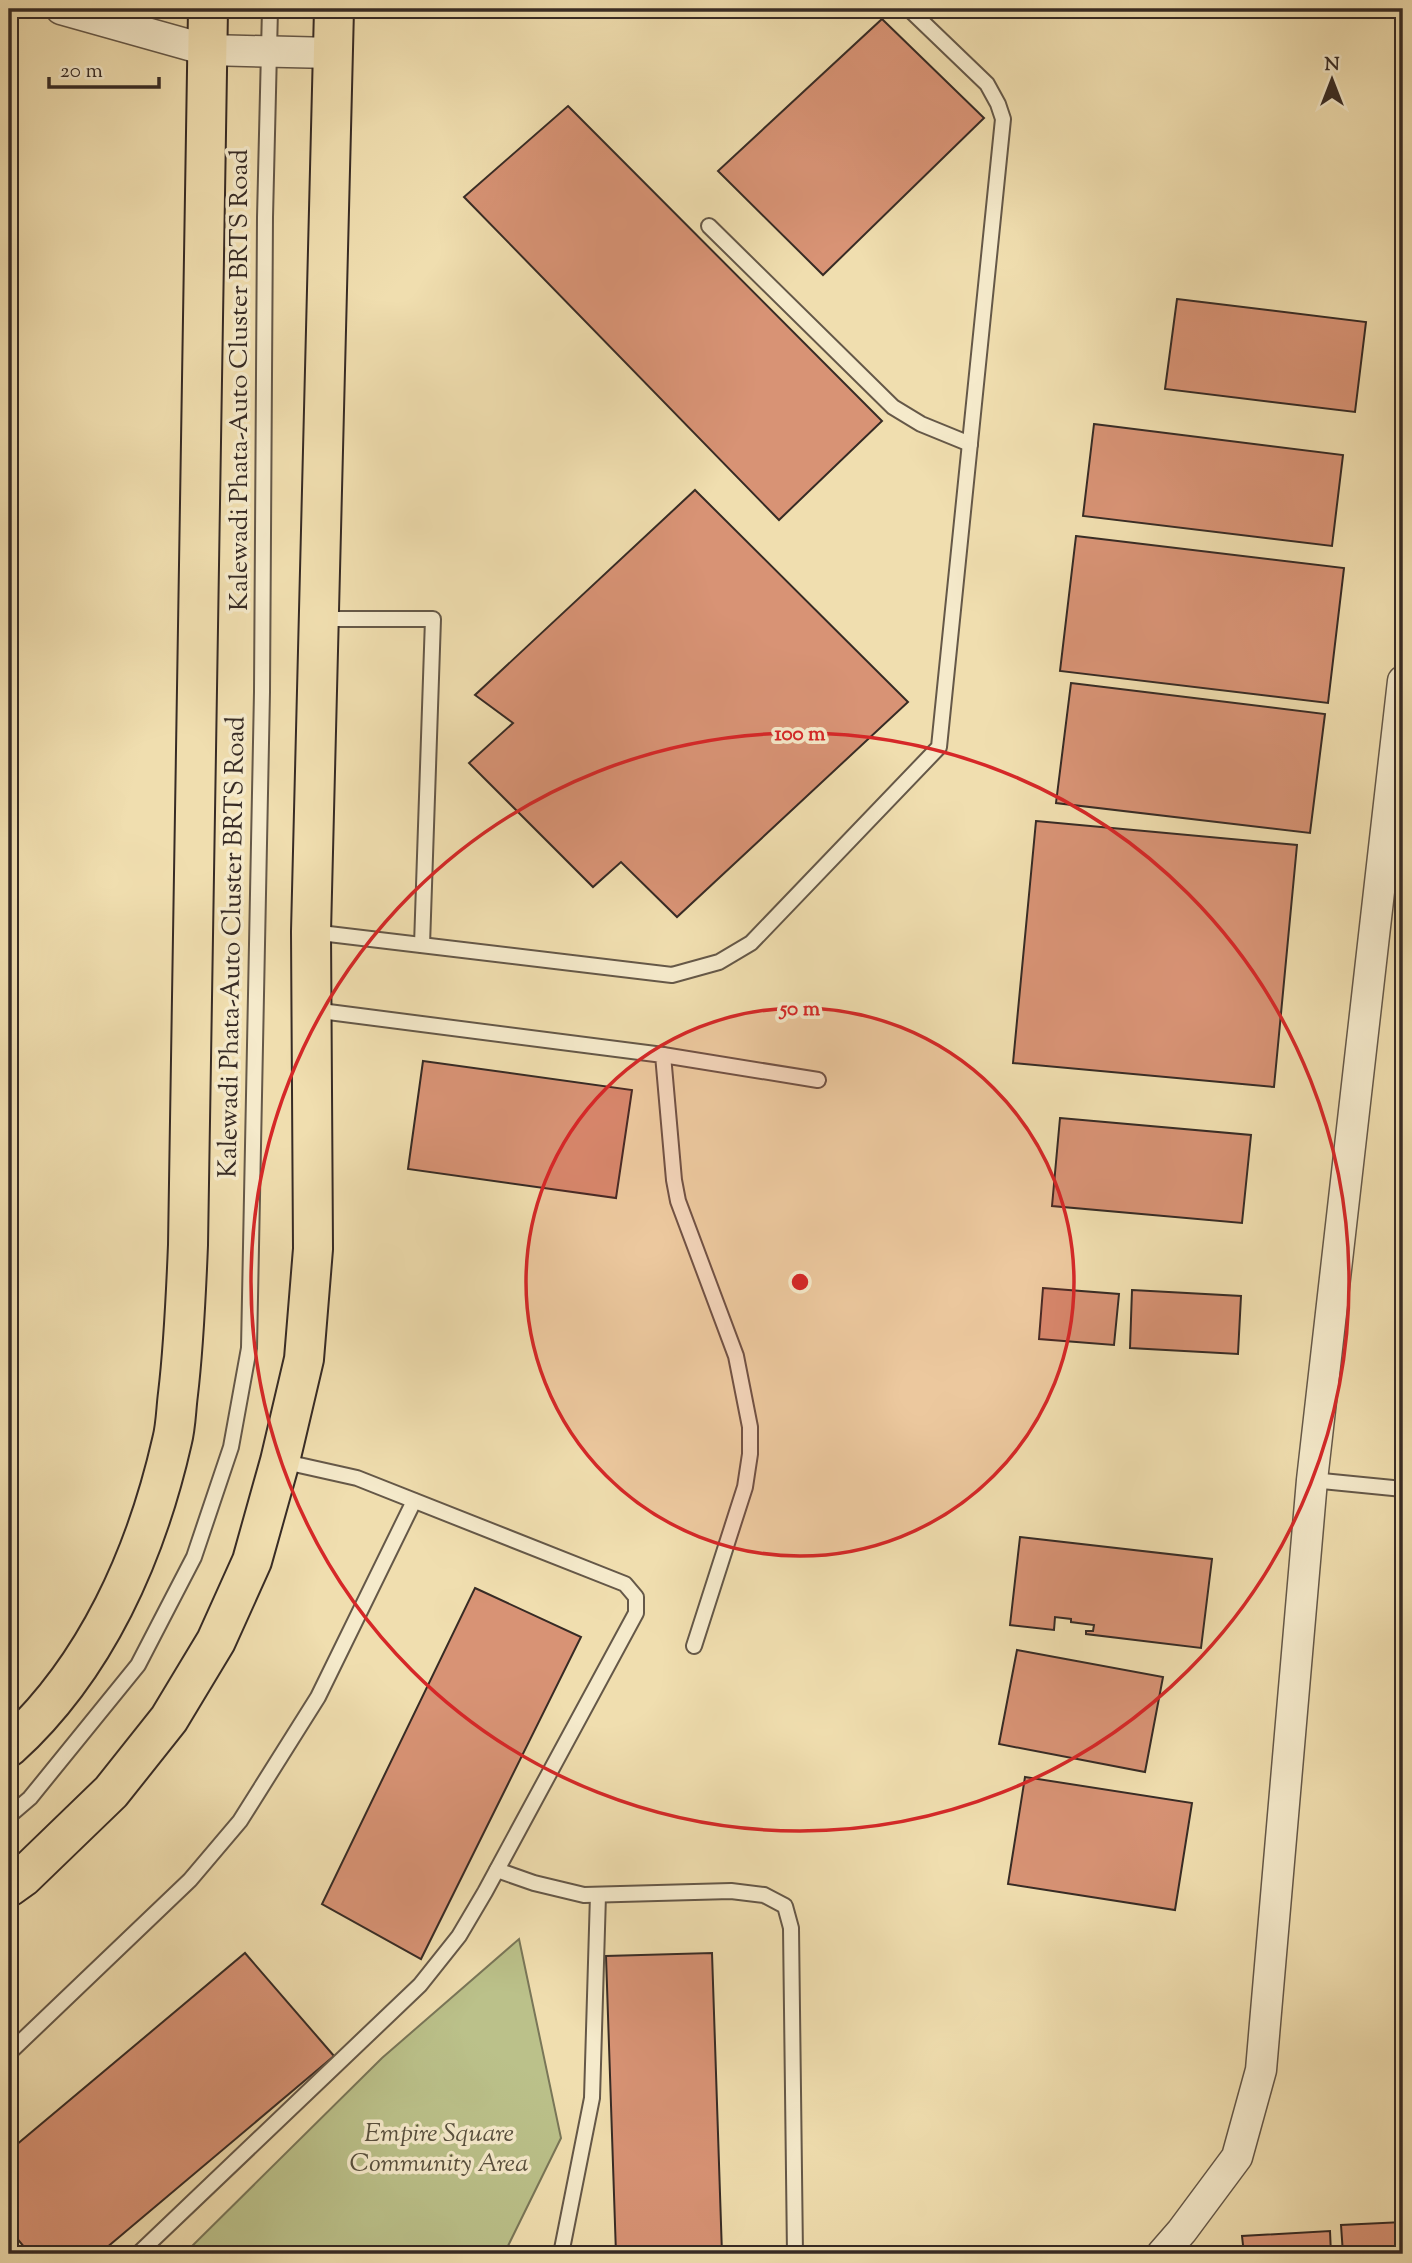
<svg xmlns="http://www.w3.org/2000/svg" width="1412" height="2263" font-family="'Sorts Mill Goudy',serif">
<rect width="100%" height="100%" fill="#f0deaf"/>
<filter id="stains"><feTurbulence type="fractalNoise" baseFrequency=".00286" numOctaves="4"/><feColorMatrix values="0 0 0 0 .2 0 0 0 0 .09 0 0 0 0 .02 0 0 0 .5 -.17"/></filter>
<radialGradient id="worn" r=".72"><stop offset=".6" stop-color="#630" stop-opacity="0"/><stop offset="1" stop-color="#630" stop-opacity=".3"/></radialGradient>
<polygon fill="#bbc18a" stroke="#797658" stroke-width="2" points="519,1939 561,2138 504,2254 184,2254 382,2058"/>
<g fill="#d89375" stroke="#372b25" stroke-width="2">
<polygon points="882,19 984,118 823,275 718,171"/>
<polygon points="568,106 882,421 779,520 464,197"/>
<polygon points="1177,299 1366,322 1355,412 1165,389"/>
<polygon points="1094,424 1343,455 1332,546 1083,516"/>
<polygon points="695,490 908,702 677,917 621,862 593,887 469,763 513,723 475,695"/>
<polygon points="1076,536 1344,568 1328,703 1060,671"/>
<polygon points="1071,683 1325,714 1310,833 1056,803"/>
<polygon points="1036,821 1297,845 1274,1087 1013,1063"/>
<polygon points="423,1061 632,1090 616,1198 408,1169"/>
<polygon points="1060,1118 1251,1135 1242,1223 1052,1206"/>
<polygon points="1043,1288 1119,1294 1114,1345 1039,1339"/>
<polygon points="1132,1290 1241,1296 1238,1354 1130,1348"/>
<polygon points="1020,1537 1212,1559 1201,1648 1086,1634 1086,1631 1093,1631 1094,1625 1071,1622 1071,1619 1055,1617 1054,1630 1010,1625"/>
<polygon points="475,1588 581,1637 421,1959 322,1904"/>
<polygon points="1017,1650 1163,1677 1145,1772 999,1744"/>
<polygon points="1025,1777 1192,1803 1175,1910 1008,1884"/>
<polygon points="245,1953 334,2056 99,2254 30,2254 9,2229 9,2151"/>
<polygon points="712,1953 722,2254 616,2254 606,1956"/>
<polygon points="1403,2222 1403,2254 1343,2254 1341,2225"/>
<polygon points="1330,2231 1331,2254 1244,2254 1242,2236"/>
</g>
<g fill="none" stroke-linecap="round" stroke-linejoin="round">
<defs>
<g id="service">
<polyline points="709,226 893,407 921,424 970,444"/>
<polyline points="320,619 433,619 422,945"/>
<polyline points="312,932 672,975 719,962 751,943 939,747 1003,119 998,104 987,84 909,9"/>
<polyline points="313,1010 663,1055 674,1180 678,1201 736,1356 750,1427 750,1454 745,1487 694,1646"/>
<polyline points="663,1055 818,1080"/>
<polyline points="1312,1480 1403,1489"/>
<polyline points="9,1816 30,1798 138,1665 194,1557 231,1447 249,1348 262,692 265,217 270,9"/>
<polyline points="497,1870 534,1883 584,1895 731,1891 764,1895 785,1906 791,1928 795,2254"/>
<polyline points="9,2053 190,1880 240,1821 318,1697 414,1501"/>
<polyline points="138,2254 420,1985 459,1936 485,1892 636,1613 636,1597 625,1584 357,1478 281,1461"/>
<polyline points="561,2254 592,2098 598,1895"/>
</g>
<g id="minor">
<polyline points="61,9 207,50 332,53"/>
<polyline points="1162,2254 1182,2231 1237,2157 1261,2070 1312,1480 1403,681"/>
</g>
<g id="primary">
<path d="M9 1747C96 1668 146 1555 172 1441 176 1426 176 1409 178 1394 184 1344 186 1295 188 1245L208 9"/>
<polyline points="9,1887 23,1877 111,1792 169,1719 216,1641 252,1561 280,1461 304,1359 313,1249 311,932 334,9"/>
</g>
</defs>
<use href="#service" stroke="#655848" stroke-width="18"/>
<use href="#minor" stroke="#655848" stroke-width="33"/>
<use href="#primary" stroke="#372b25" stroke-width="42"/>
<use href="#service" stroke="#f5eacb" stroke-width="14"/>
<use href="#minor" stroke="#f5eacb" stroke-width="30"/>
<use href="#primary" stroke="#f0deaf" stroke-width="38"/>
</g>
<circle cx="800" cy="1282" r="274" fill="#d62828" fill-opacity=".12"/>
<g fill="none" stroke="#d62828" stroke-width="3.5">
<circle cx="800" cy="1282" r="274"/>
<circle cx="800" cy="1282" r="549"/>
</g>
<g text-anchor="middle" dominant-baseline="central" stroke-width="7" stroke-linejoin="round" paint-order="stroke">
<g font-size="26" fill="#372b25" stroke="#f5eacb">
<text transform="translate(240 380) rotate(-90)">Kalewadi Phata-Auto Cluster BRTS Road</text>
<text transform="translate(233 947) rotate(-89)">Kalewadi Phata-Auto Cluster BRTS Road</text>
</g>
<g font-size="26" font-style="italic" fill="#58503e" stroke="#f5eacb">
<text x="439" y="2134">Empire Square<tspan x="439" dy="30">Community Area</tspan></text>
</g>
</g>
<circle cx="800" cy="1282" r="10" fill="#d62828" stroke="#f5eacb" stroke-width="3.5"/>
<g font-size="21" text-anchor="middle" font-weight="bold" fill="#d62828" stroke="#f5eacb" stroke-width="7" stroke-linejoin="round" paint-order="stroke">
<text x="800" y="740">100 m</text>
<text x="800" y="1015">50 m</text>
</g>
<rect width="1412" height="2263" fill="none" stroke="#f0deaf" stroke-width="35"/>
<rect x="10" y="10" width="1391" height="2242" fill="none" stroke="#372b25" stroke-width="3.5"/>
<rect x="18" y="18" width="1377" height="2228" fill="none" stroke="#372b25" stroke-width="2"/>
<g transform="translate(1332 80)" stroke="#f5eacb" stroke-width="5" paint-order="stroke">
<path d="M0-5L12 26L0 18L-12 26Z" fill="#372b25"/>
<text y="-10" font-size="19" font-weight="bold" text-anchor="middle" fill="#372b25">N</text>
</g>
<path d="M49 77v10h110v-10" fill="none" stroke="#372b25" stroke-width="3.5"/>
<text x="60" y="77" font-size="21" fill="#372b25" stroke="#f5eacb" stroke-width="5" paint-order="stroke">20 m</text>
<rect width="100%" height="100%" filter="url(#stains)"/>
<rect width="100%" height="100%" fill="url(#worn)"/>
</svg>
